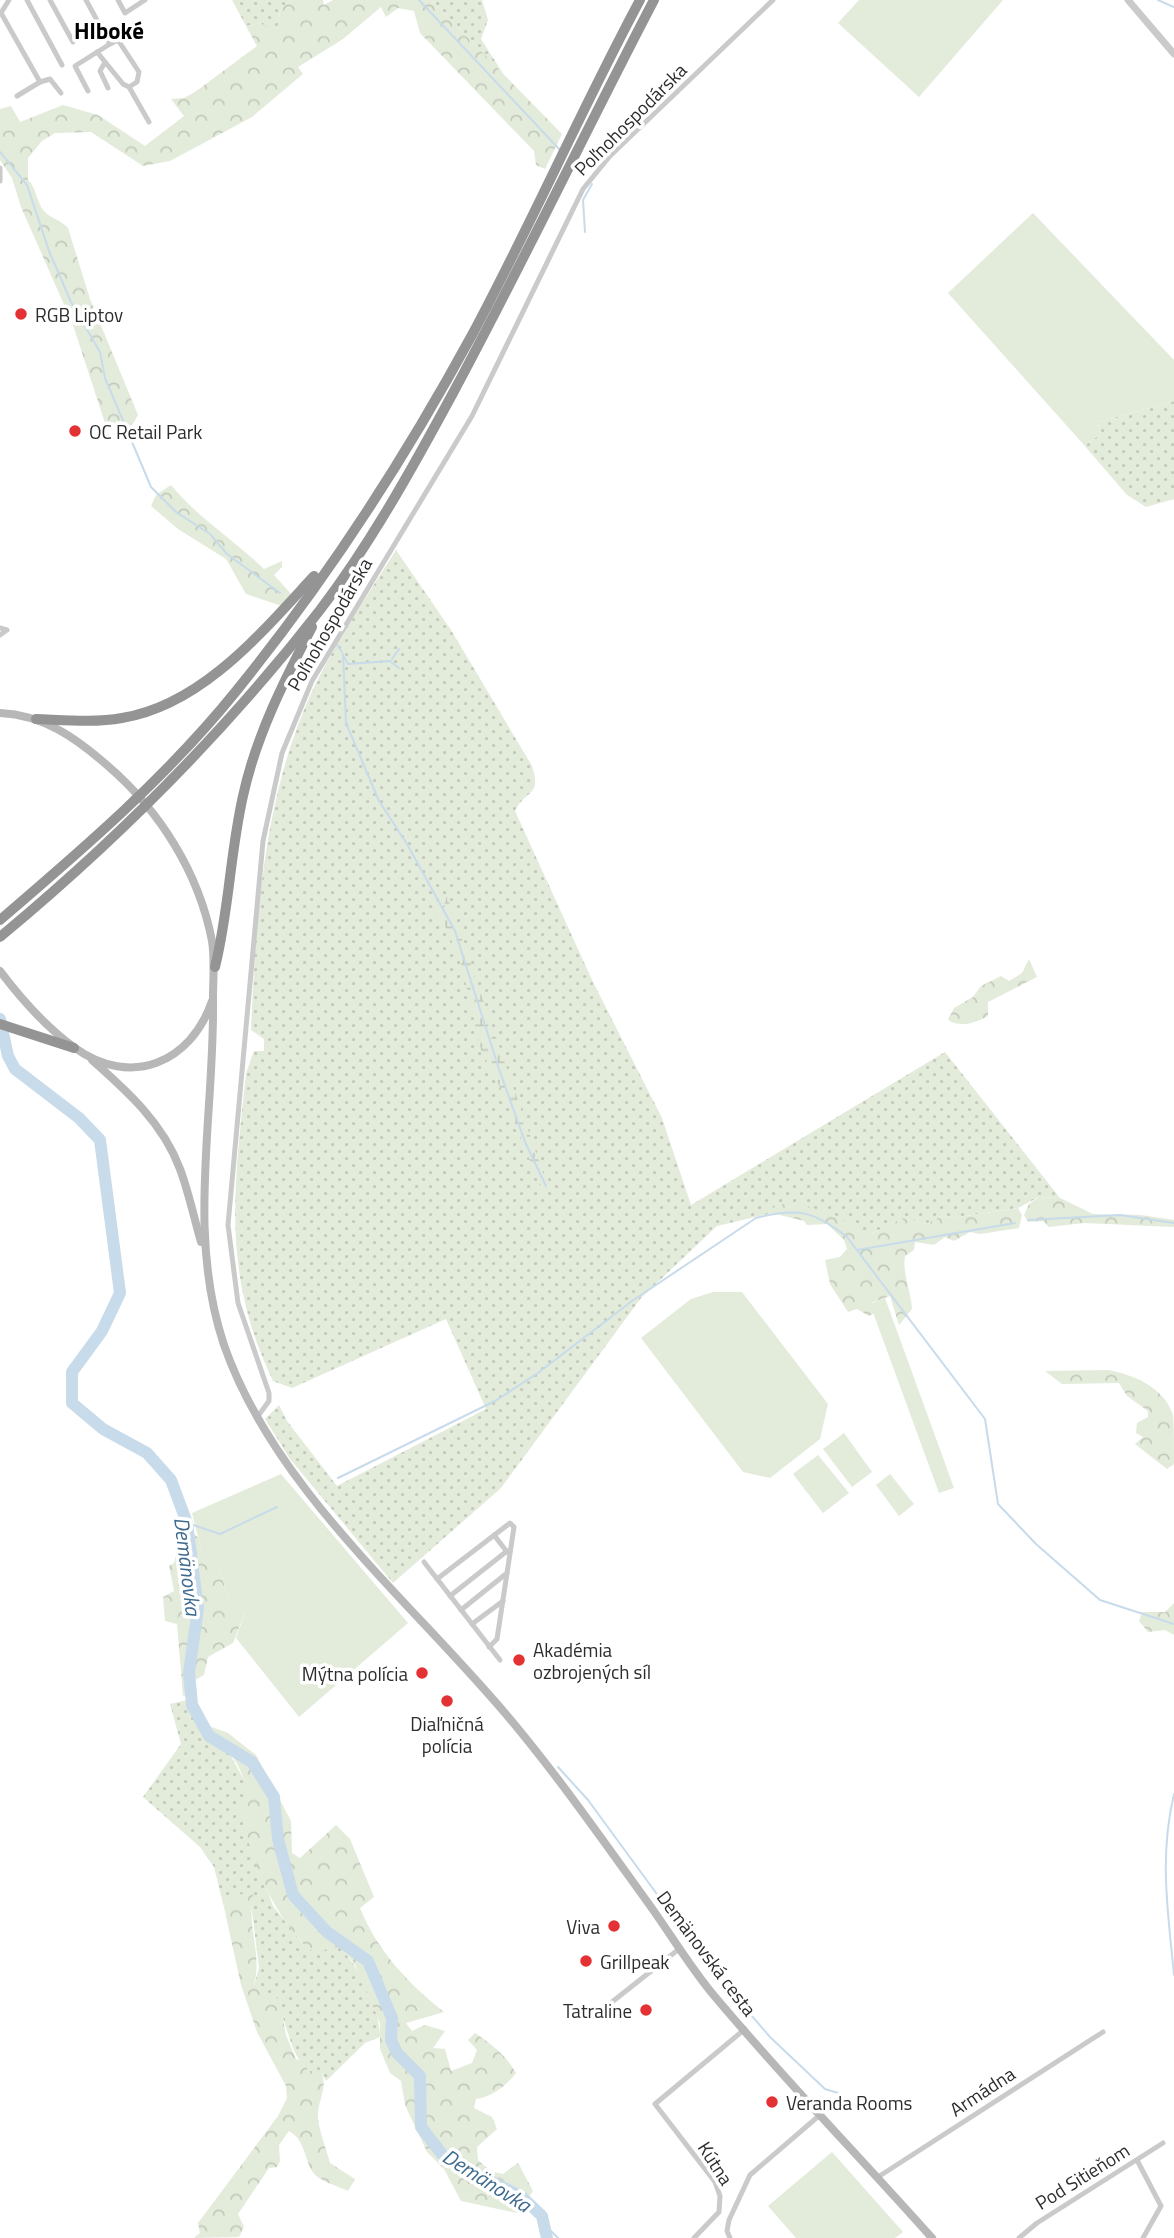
<svg xmlns="http://www.w3.org/2000/svg" width="1174" height="2238" font-family="'Titillium Web',sans-serif">
<defs>
<pattern id="grass-dots" width="8" height="8" patternUnits="userSpaceOnUse" patternTransform="scale(1.75)"><rect width="8" height="8" fill="#e3ebdb"/><path d="M2 2h.1M6 6h.1" fill="none" stroke="#c3cabc" stroke-width="1.8" stroke-linecap="round"/></pattern>
<pattern id="forest-crowns" width="20" height="18" patternUnits="userSpaceOnUse" patternTransform="scale(1.75)"><rect width="20" height="18" fill="#e3ebdb"/><path d="M2 6a3 3 0 1 1 6 0M12 15a3 3 0 1 1 6 0" fill="none" stroke="#c3cabc"/></pattern>
<pattern id="wetland-marsh" width="20" height="14" patternUnits="userSpaceOnUse" patternTransform="scale(1.75)"><rect width="20" height="14" fill="#e3ebdb"/><path d="M1 5h8M5 5V1M11 12h8M15 12V8" fill="none" stroke="#c3cabc"/></pattern>
</defs>
<rect width="100%" height="100%" fill="#fff"/>
<g fill="url(#grass-dots)">
<polygon points="232,0 290,0 280,11 277,31 259,23 246,26"/>
<polygon points="431,0 482,0 488,20 481,39 504,75"/>
<polygon points="1174,401 1174,499 1146,507 1127,495 1084,445 1100,435 1098,422"/>
<path d="M396 550 451 630 532 766C542 797 526 789 515 811L593 982 662 1118 691 1205 945 1052 1060 1198 1039 1197 1018 1208 953 1218 942 1216 926 1224 903 1218 863 1238 799 1207 717 1226 641 1298 501 1488 393 1583 290 1459 265 1419 279 1405 287 1421 337 1486 486 1409 446 1319 292 1388 273 1381C221 1272 234 1189 246 1073L254 1051H264V1039L251 1030C256 914 264 793 314 687 337 639 368 595 396 550Z"/>
<path d="M187 1700 205 1735 214 1744 228 1751 247 1785 264 1882 273 1906 301 1941 321 1948 340 1947C360 1969 380 2007 380 2037L365 2043 326 2081 321 2071H308C280 2043 292 2000 254 1986L259 1968 251 1903 226 1898 224 1907 214 1867 200 1847 143 1797 181 1744 170 1704Z"/>
</g>
<g fill="url(#forest-crowns)">
<path d="M290 0H323L324 5 333 0H431L562 134 545 169 536 165 534 151 420 33 414 11 398 8 386 17 381 7 343 39 298 67 303 74 252 117 170 161 143 166 91 132 55 133 42 141 28 158V180C37 189 36 201 44 211 51 219 60 219 68 228L90 299 138 415 126 436 105 423 73 325 21 207 12 178 0 160V109L11 106 20 122 63 105 98 115 145 146 184 116 171 99 184 98 195 92 257 46 246 26 259 23 277 30 280 11Z"/>
<path d="M171 485C197 517 234 540 264 569L282 561V567L274 575 292 595 282 606 246 594 226 559 178 529 151 506 156 495Z"/>
<path d="M1029 959 1037 977 988 1002V1016C975 1023 961 1028 948 1020L954 1008 973 997 981 986 1001 976 1009 981 1022 973Z"/>
<polygon points="1039,1197 1060,1198 1093,1214 1141,1215 1174,1220 1174,1227 1084,1223 1049,1227 1043,1221 1028,1222 1024,1215 1029,1204"/>
<path d="M795 1202 837 1216 867 1236 903 1218 926 1224 942 1216 953 1218 1018 1208 1022 1215 1019 1228 980 1234 970 1232 954 1241 945 1237 934 1245 915 1242 914 1250 905 1256C902 1273 911 1291 912 1309L899 1325 890 1296 871 1303 874 1313 869 1316 857 1309 848 1312 830 1284 825 1260 840 1257 847 1249 844 1240 827 1224 807 1225 804 1221 768 1212 773 1206Z"/>
<path d="M1108 1370C1134 1375 1164 1387 1173 1415 1174 1428 1174 1449 1174 1464L1167 1469 1135 1444 1143 1437 1136 1433 1137 1423 1148 1417V1411L1127 1396 1119 1383 1062 1384 1045 1371Z"/>
<polygon points="192,1533 198,1537 205,1564 218,1562 229,1602 245,1613 233,1643 208,1657 204,1675 188,1684 187,1695 183,1696 177,1624 165,1621 163,1597 174,1591 169,1566 174,1563 179,1544"/>
<polygon points="1174,1603 1174,1635 1165,1630 1148,1632 1139,1621 1142,1612 1165,1612"/>
<path d="M209 1726 228 1733 256 1755 291 1821 292 1853 300 1858 336 1825 350 1839 374 1897 360 1908C378 1952 408 1983 444 2012L406 2023 412 2031 425 2025 445 2031 433 2048 445 2049 451 2071 472 2063 477 2050 468 2040 475 2033C491 2044 506 2055 516 2073 505 2087 493 2096 476 2099L474 2108 492 2117 497 2129 477 2147 478 2160 490 2171 503 2174 518 2163 533 2191 517 2213 461 2201 444 2169 427 2152 405 2105 401 2081 390 2073 380 2049V2023L361 1978 354 1963 340 1947 313 1952C271 1915 251 1860 239 1805L248 1798C247 1784 238 1761 228 1751 222 1745 212 1743 205 1735Z"/>
<path d="M254 1891C245 1923 263 1954 254 1985L279 1999 286 2035 296 2059 304 2062 308 2071H321C329 2089 316 2102 318 2119 320 2134 326 2148 330 2163L355 2179 348 2191C338 2186 318 2181 312 2171 304 2157 305 2140 289 2131L279 2145 280 2161 277 2167 269 2168 238 2214 244 2227 239 2237 194 2238 200 2233 198 2223 278 2116 287 2098 286 2086 257 2032 241 1985 224 1907 226 1898Z"/>
</g>
<polygon fill="url(#wetland-marsh)" points="447,896 548,1187 542,1190 501,1089 481,1050 461,963 446,928 430,908 443,911"/>
<g fill="#e3ebdb">
<polygon points="859,0 1003,0 919,97 838,23"/>
<polygon points="1033,213 1174,360 1174,401 1098,422 1100,435 1084,445 948,293"/>
<polygon points="713,1292 742,1292 828,1404 820,1439 770,1478 743,1472 641,1338 691,1299"/>
<polygon points="885,1298 954,1488 939,1493 870,1304"/>
<polygon points="844,1433 872,1472 852,1487 823,1449"/>
<polygon points="818,1455 849,1493 823,1513 793,1474"/>
<polygon points="281,1474 408,1623 299,1717 236,1638 245,1613 229,1602 218,1562 205,1565 192,1513"/>
<polygon points="890,1474 914,1504 899,1516 876,1485"/>
<polygon points="832,2152 903,2232 895,2238 796,2238 768,2206"/>
</g>
<g fill="none" stroke-linecap="round" stroke-linejoin="round">
<g stroke="#c7dbeb" stroke-width="2">
<polyline points="419,0 561,151"/>
<polyline points="1158,0 1174,7"/>
<polyline points="0,152 27,185 49,251 71,302 100,352 105,378 151,487 176,512 210,534 227,554 280,593"/>
<polyline points="574,165 585,177"/>
<polyline points="585,232 583,200 592,184"/>
<polyline points="322,633 329,639"/>
<polyline points="337,645 342,652"/>
<polyline points="343,654 346,723 379,801 407,844 455,931 499,1069 525,1142 546,1186"/>
<polyline points="344,657 348,664 390,661 399,668"/>
<polyline points="392,659 399,649"/>
<polyline points="1028,1220 1120,1215 1174,1223"/>
<polyline points="857,1250 1015,1223"/>
<path d="M338 1478 495 1401 538 1373 632 1301 756 1218C797 1207 814 1211 847 1237L985 1419 998 1504 1036 1544 1100 1600 1174 1624"/>
<polyline points="187,1523 220,1534 277,1507"/>
<polyline points="558,1767 588,1800 714,1972 770,2037 825,2089 838,2093"/>
<path d="M1174 1975C1168 1912 1159 1857 1174 1794"/>
<polyline points="546,2226 558,2238"/>
</g>
<polyline stroke="#c7dbeb" stroke-width="12" points="0,1019 8,1056 15,1069 79,1118 100,1140 120,1293 102,1331 72,1372 72,1403 103,1429 147,1453 171,1480 187,1523 198,1609 189,1672 192,1705 209,1736 252,1762 274,1797 278,1839 293,1895 327,1932 368,1961 392,2018 391,2040 397,2053 420,2076 421,2127 445,2158 522,2197 542,2216 547,2238"/>
<g stroke="#cacaca" stroke-width="5">
<polyline points="9,0 1,13 40,82 17,96"/>
<polyline points="27,0 62,65"/>
<polyline points="50,0 73,42"/>
<polyline points="86,0 110,44 118,40 139,72 137,82 129,87 149,122"/>
<polyline points="118,0 125,13 145,0"/>
<polyline points="97,52 123,84 129,87"/>
<polyline points="104,64 100,71 108,88"/>
<polyline points="40,82 50,79 61,93"/>
<polyline points="88,91 75,66 110,44"/>
<polyline points="0,168 0,181"/>
<polyline points="0,628 7,630 0,635"/>
<polyline points="258,1416 269,1401 269,1393 238,1303 228,1225 263,841 282,753 312,681 472,416 583,189 610,156 773,0"/>
<polyline points="494,1535 507,1552"/>
<polyline points="424,1562 500,1660"/>
<polyline points="437,1579 510,1523 514,1527 497,1639 489,1647"/>
<polyline points="450,1596 507,1551"/>
<polyline points="461,1610 507,1573"/>
<polyline points="472,1624 503,1601"/>
<polyline points="593,2017 679,1949"/>
<polyline points="1137,2160 1161,2206 1143,2238"/>
<polyline points="878,2177 1103,2032"/>
<polyline points="694,2238 719,2212 720,2196 715,2182 655,2104 745,2029"/>
<polyline points="730,2238 727,2231 729,2220 750,2175 821,2114"/>
<polyline points="1019,2238 1037,2223 1163,2143"/>
</g>
<polyline stroke="#cacaca" stroke-width="7" points="1128,0 1174,54"/>
<g stroke="#b7b7b7" stroke-width="8">
<path d="M0 713C44 715 76 738 108 766 160 811 199 873 212 941 215 961 213 979 213 998 215 1114 186 1232 224 1345 275 1492 418 1607 515 1725 563 1783 607 1846 651 1907 671 1935 689 1965 711 1992 781 2076 859 2156 932 2238"/>
<path d="M0 971C21 999 46 1027 75 1048 131 1088 191 1063 212 1001"/>
<path d="M92 1060C127 1091 163 1123 180 1169 189 1193 194 1218 201 1242"/>
</g>
<g stroke="#949494" stroke-width="10">
<path d="M36 719C64 720 94 723 122 718 202 705 262 632 314 576"/>
<path d="M0 920C83 849 168 776 237 690 326 580 404 460 472 335 531 225 581 110 640 0"/>
<path d="M0 937C118 839 226 731 320 610 371 543 413 467 453 393 523 263 586 130 654 0"/>
<path d="M215 967C229 911 230 853 243 796 256 736 284 681 312 627"/>
<polyline points="0,1024 74,1048"/>
</g>
</g>
<g fill="#e33134" stroke="#fff" stroke-width="2.5">
<circle cx="21" cy="314" r="7"/>
<circle cx="75" cy="431" r="7"/>
<circle cx="519" cy="1660" r="7"/>
<circle cx="422" cy="1673" r="7"/>
<circle cx="447" cy="1701" r="7"/>
<circle cx="614" cy="1926" r="7"/>
<circle cx="586" cy="1961" r="7"/>
<circle cx="646" cy="2010" r="7"/>
<circle cx="772" cy="2102" r="7"/>
</g>
<g text-anchor="middle" dominant-baseline="central" stroke-width="7" stroke-linejoin="round" paint-order="stroke">
<g font-size="19" fill="#2d2d2d" stroke="#fff">
<text transform="translate(630 119) rotate(-45)">Poľnohospodárska</text>
<text transform="translate(329 624) rotate(-60)">Poľnohospodárska</text>
<text transform="translate(707 1953) rotate(53)">Demänovská cesta</text>
<text transform="translate(982 2091) rotate(-33)">Armádna</text>
<text transform="translate(716 2163) rotate(57)">Kútna</text>
<text transform="translate(1082 2176) rotate(-32)">Pod Sitieňom</text>
</g>
<g font-size="19" fill="#2d2d2d" stroke="#fff" text-anchor="start">
<text x="35" y="314">RGB Liptov</text>
<text x="89" y="431">OC Retail Park</text>
<text x="533" y="1649">Akadémia<tspan x="533" dy="22">ozbrojených síl</tspan></text>
<text x="408" y="1673" text-anchor="end">Mýtna polícia</text>
<text x="447" y="1723" text-anchor="middle">Diaľničná<tspan x="447" dy="22">polícia</tspan></text>
<text x="600" y="1926" text-anchor="end">Viva</text>
<text x="600" y="1961">Grillpeak</text>
<text x="632" y="2010" text-anchor="end">Tatraline</text>
<text x="786" y="2102">Veranda Rooms</text>
</g>
<g font-size="21" font-style="italic" fill="#3d6a8e" stroke="#fff">
<text transform="translate(188 1566) rotate(83)">Demänovka</text>
<text transform="translate(487 2180) rotate(32)">Demänovka</text>
</g>
<g font-size="23" font-weight="bold" fill="#000" stroke="#fff">
<text x="109" y="30">Hlboké</text>
</g>
</g>
</svg>
